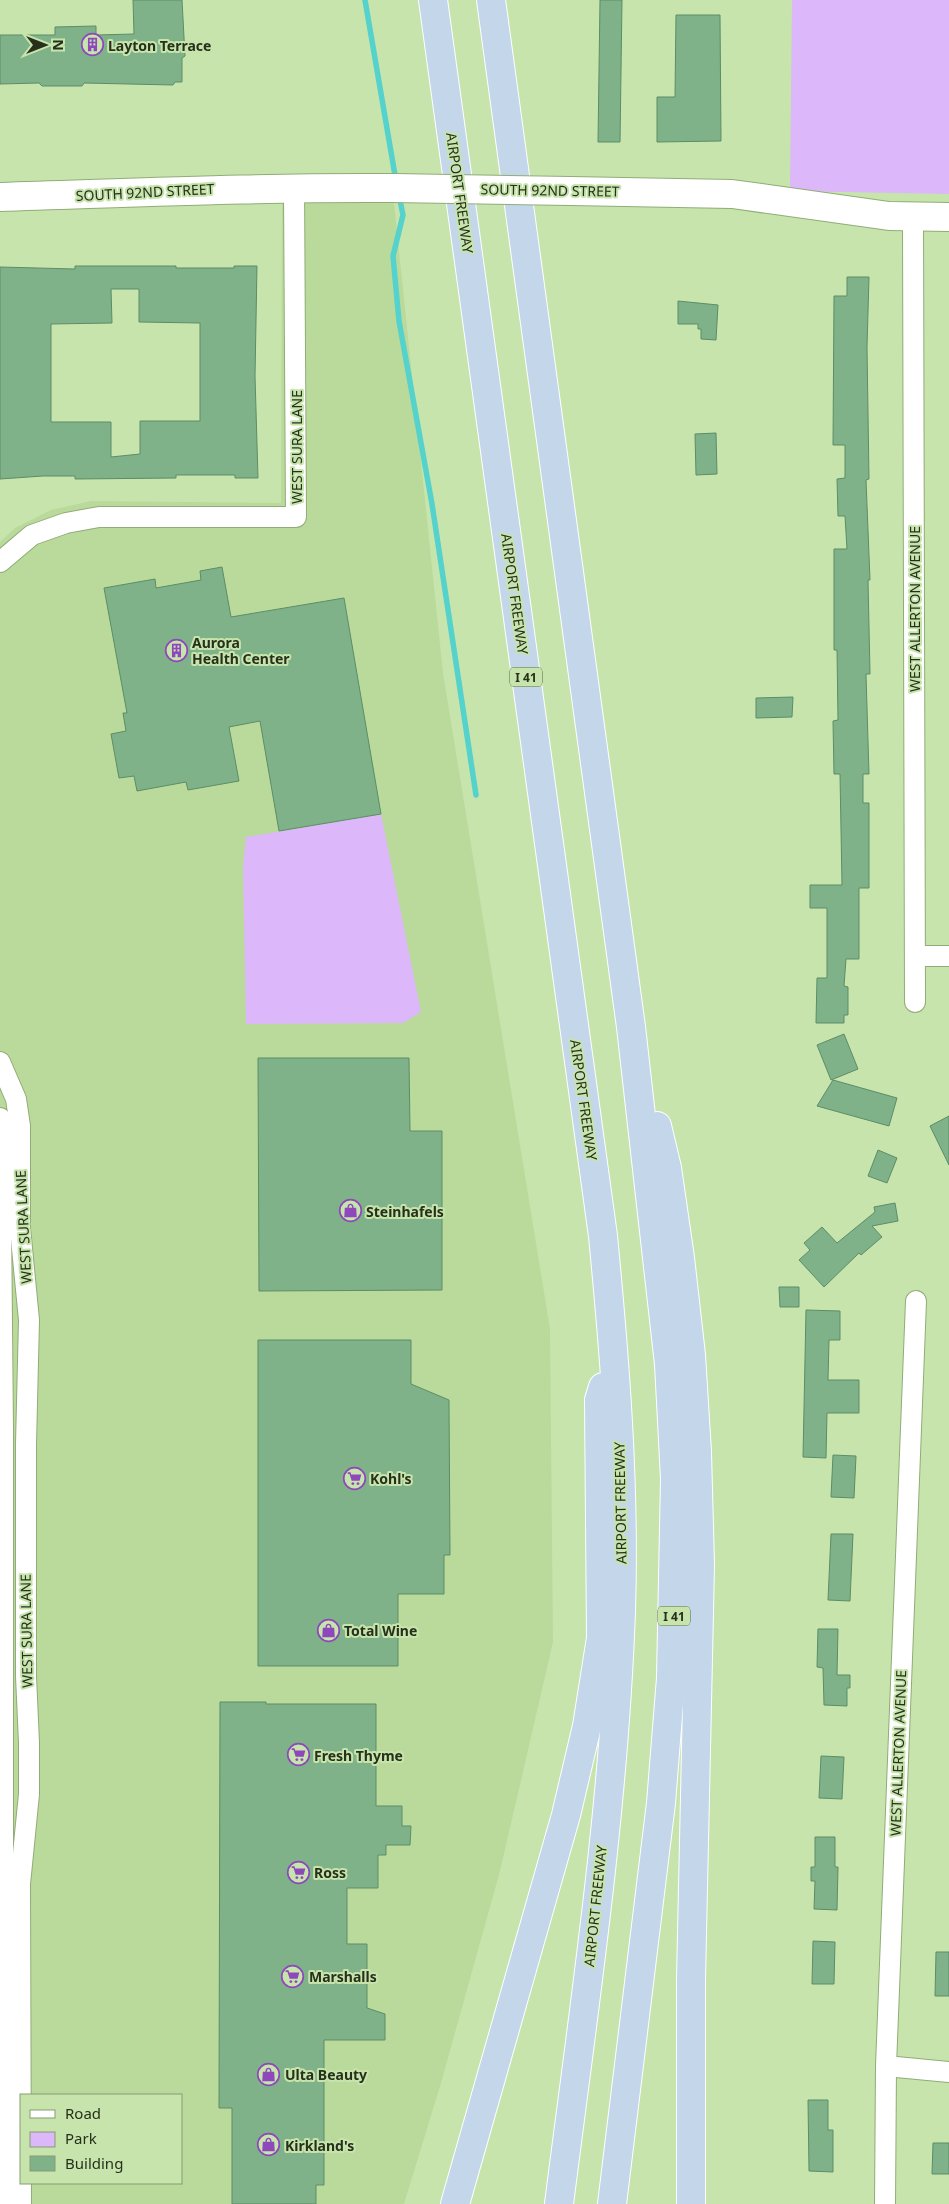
<svg xmlns="http://www.w3.org/2000/svg" width="949" height="2204" font-family="'Noto Sans',sans-serif">
<rect width="100%" height="100%" fill="#c7e4ad"/>
<path fill="#bada9c" fill-rule="evenodd" d="M282 199 394 203 443 673 550 1329 553 1642 500 1871 441 2083 404 2204H0V542L15 528 51 510 91 501 281 503ZM21 2095H181V2183H21Z"/>
<g fill="#dcb7f9">
<polygon points="792,0 949,0 949,194 790,191"/>
<polygon points="381,814 421,1012 403,1023 246,1024 243,867 246,837"/>
</g>
<g fill="none" stroke-linecap="round" stroke-linejoin="round">
<g stroke="#55d2cb" stroke-width="5.5">
<polyline points="365,0 396,181"/>
<polyline points="399,195 403,215 393,256 399,321 432,504 476,795"/>
</g>
</g>
<g fill="#7fb289" stroke="#5c8d66" fill-rule="evenodd">
<polygon points="133,0 182,0 185,56 182,58 182,82 175,82 173,85 84,83 82,86 42,86 39,83 0,84 0,35 55,35 55,27 96,26 96,35 134,34"/>
<polygon points="600,0 622,0 620,142 598,142"/>
<polygon points="676,15 720,15 721,141 657,142 657,97 675,97"/>
<path d="M75 266H176V268H234V266H257L255 376 258 478H235V475H176V478L75 479V476H43L0 479V267L75 269ZM111 289H139V322L200 323V421H140V454L111 457V422H51V324L112 323Z"/>
<polygon points="847,277 869,277 867,347 869,479 866,480 870,580 868,580 870,674 866,674 869,774 863,774 863,803 869,803 869,888 859,888 859,959 846,959 844,986 848,987 848,1015 844,1015 844,1023 816,1023 817,978 827,978 827,908 810,908 810,885 842,885 840,774 834,774 833,721 838,720 837,650 834,650 834,549 847,549 845,516 838,516 837,479 845,478 845,445 833,445 834,296 847,296"/>
<polygon points="678,301 718,305 716,340 701,339 701,329 698,329 698,324 678,324"/>
<polygon points="716,433 717,474 696,475 695,434"/>
<polygon points="222,567 231,617 344,598 381,814 279,831 260,721 229,727 239,781 188,790 186,782 137,791 134,776 119,778 111,734 126,731 123,713 127,713 104,588 155,579 156,588 201,580 200,571"/>
<polygon points="793,697 792,717 756,718 756,698"/>
<polygon points="844,1034 858,1069 831,1080 817,1045"/>
<polygon points="258,1058 409,1058 410,1131 442,1131 442,1290 259,1291"/>
<polygon points="833,1080 897,1098 889,1126 817,1106"/>
<polygon points="949,1116 949,1165 930,1126"/>
<polygon points="878,1150 897,1158 887,1183 868,1176"/>
<polygon points="895,1203 898,1221 872,1226 882,1237 861,1255 859,1253 824,1287 799,1260 810,1250 804,1243 822,1227 837,1243 875,1212 874,1207"/>
<polygon points="779,1287 799,1287 799,1307 780,1307"/>
<polygon points="806,1310 840,1311 840,1340 829,1340 828,1380 859,1380 859,1413 827,1413 826,1458 803,1457"/>
<polygon points="258,1340 411,1340 411,1384 449,1400 450,1555 444,1555 444,1594 398,1594 398,1666 258,1666"/>
<polygon points="833,1455 856,1456 854,1498 831,1497"/>
<polygon points="831,1534 853,1534 850,1601 828,1600"/>
<polygon points="818,1629 838,1629 837,1675 850,1675 850,1688 847,1688 847,1706 824,1705 823,1668 817,1667"/>
<polygon points="220,1702 266,1702 266,1704 376,1704 376,1806 402,1806 402,1826 411,1826 410,1845 386,1845 386,1855 378,1855 378,1888 347,1888 347,1944 367,1944 367,2008 385,2014 385,2040 324,2040 324,2185 316,2185 316,2204 232,2204 232,2108 219,2108"/>
<polygon points="821,1756 844,1757 842,1799 819,1798"/>
<polygon points="815,1837 835,1837 835,1867 838,1867 837,1910 814,1909 815,1881 811,1881 811,1867 815,1867"/>
<polygon points="813,1941 835,1942 834,1984 812,1984"/>
<polygon points="936,1952 949,1952 949,1996 935,1996"/>
<polygon points="808,2100 828,2100 828,2130 833,2130 833,2172 809,2171"/>
<polygon points="933,2143 949,2143 949,2174 932,2174"/>
</g>
<g fill="none" stroke-linecap="round" stroke-linejoin="round">
<defs>
<g id="street">
<polyline points="913,216 915,1002"/>
<polyline points="0,562 32,535 66,523 99,517 296,517 294,187"/>
<polyline points="915,956 949,956"/>
<polyline points="0,1062 16,1099 20,1126 20,1228 29,1320 26,1444 26,1676 29,1743 29,1794 20,1884 21,2204"/>
<polyline points="0,1118 3,1428 3,2204"/>
<polyline points="886,2066 949,2072"/>
<polyline points="885,2204 886,2066 916,1301"/>
</g>
<g id="secondary">
<polyline points="570,191 732,194 889,216 949,217"/>
<path d="M0 197C132 193 263 187 394 188"/>
</g>
<g id="highway">
<path d="M433 0 603 1236C615 1360 625 1485 621 1611 614 1809 584 2007 559 2204"/>
<polyline points="491,0 631,1027 669,1364 675,1479 671,1678 661,1803 612,2204"/>
<polyline points="657,1126 667,1168 680,1258 691,1355 697,1452 700,1565 691,1980 691,2204"/>
<polyline points="455,2204 566,1815 587,1726 601,1638 599,1400 603,1387"/>
</g>
</defs>
<use href="#street" stroke="#91ac77" stroke-width="22"/>
<use href="#secondary" stroke="#91ac77" stroke-width="30"/>
<use href="#highway" stroke="#fff" stroke-width="30"/>
<use href="#street" stroke="#fff" stroke-width="20"/>
<use href="#secondary" stroke="#fff" stroke-width="28"/>
<use href="#highway" stroke="#c3d6ea" stroke-width="28"/>
<defs>
<polyline id="secondary-bridge" points="394,188 570,191"/>
</defs>
<use href="#secondary-bridge" stroke="#91ac77" stroke-width="30" stroke-linecap="butt"/>
<use href="#secondary-bridge" stroke="#fff" stroke-width="28"/>
</g>
<defs>
<symbol id="building-ring" viewBox="-11 -11 22 22"><circle r="9.5" fill="#c7e4ad" stroke="#8f48bc" stroke-width="1.5"/><path d="M-4-6H4V6H1V3H-1V6H-4ZM-2.5-4.3h1.7v1.8h-1.7ZM.8-4.3h1.7v1.8H.8ZM-2.5-1h1.7V.8h-1.7ZM.8-1h1.7V.8H.8Z" fill="#8f48bc"/></symbol>
<symbol id="shop-ring" viewBox="-11 -11 22 22"><circle r="9.5" fill="#c7e4ad" stroke="#8f48bc" stroke-width="1.5"/><path d="M-5-2.5h2.3a2.7 3.5 0 0 1 5.4 0H5L5.5 6h-11ZM-1.5-2.5h3a1.5 2.3 0 0 0-3 0Z" fill="#8f48bc"/></symbol>
<symbol id="supermarket-ring" viewBox="-11 -11 22 22"><circle r="9.5" fill="#c7e4ad" stroke="#8f48bc" stroke-width="1.5"/><path d="M-6-5.5h2.5l.6 2H6L4.5 2H-2.5L-4.4-4H-6ZM-1.5 3.2a1.3 1.3 0 1 0 .1 0ZM3 3.2a1.3 1.3 0 1 0 .1 0Z" fill="#8f48bc"/></symbol>
</defs>
<g fill-rule="evenodd">
<use href="#building-ring" x="80" y="32" width="25" height="25"/>
<use href="#building-ring" x="164" y="638" width="25" height="25"/>
<use href="#shop-ring" x="338" y="1198" width="25" height="25"/>
<use href="#supermarket-ring" x="342" y="1466" width="25" height="25"/>
<use href="#shop-ring" x="316" y="1618" width="25" height="25"/>
<use href="#supermarket-ring" x="286" y="1742" width="25" height="25"/>
<use href="#supermarket-ring" x="286" y="1860" width="25" height="25"/>
<use href="#supermarket-ring" x="280" y="1964" width="25" height="25"/>
<use href="#shop-ring" x="256" y="2062" width="25" height="25"/>
<use href="#shop-ring" x="256" y="2132" width="25" height="25"/>
</g>
<g text-anchor="middle" dominant-baseline="central" stroke-width="4" stroke-linejoin="round" paint-order="stroke">
<g fill="#c7e4ad" stroke="#566647" stroke-width="1">
<rect x="510" y="667.5" width="32" height="19" rx="4"/>
<rect x="658" y="1606.5" width="32" height="19" rx="4"/>
</g>
<g font-size="12" font-weight="bold" fill="#26301b">
<text x="526" y="677">I 41</text>
<text x="674" y="1616">I 41</text>
</g>
<g font-size="14" font-weight="bold" fill="#26301b" stroke="#c7e4ad" text-anchor="start">
<text x="108" y="45">Layton Terrace</text>
<text x="192" y="642">Aurora<tspan x="192" dy="16">Health Center</tspan></text>
<text x="366" y="1211">Steinhafels</text>
<text x="370" y="1478">Kohl's</text>
<text x="344" y="1630">Total Wine</text>
<text x="314" y="1755">Fresh Thyme</text>
<text x="314" y="1872">Ross</text>
<text x="309" y="1976">Marshalls</text>
<text x="285" y="2074">Ulta Beauty</text>
<text x="285" y="2145">Kirkland's</text>
</g>
<g font-size="14" fill="#26301b" stroke="#c7e4ad">
<text transform="translate(550 190) rotate(1)">SOUTH 92ND STREET</text>
<text transform="translate(145 192) rotate(-3)">SOUTH 92ND STREET</text>
<text transform="translate(460 193) rotate(82)">AIRPORT FREEWAY</text>
<text transform="translate(296 447) rotate(-90)">WEST SURA LANE</text>
<text transform="translate(515 594) rotate(82)">AIRPORT FREEWAY</text>
<text transform="translate(914 609) rotate(-90)">WEST ALLERTON AVENUE</text>
<text transform="translate(584 1100) rotate(82)">AIRPORT FREEWAY</text>
<text transform="translate(23 1227) rotate(-93)">WEST SURA LANE</text>
<text transform="translate(620 1503) rotate(-91)">AIRPORT FREEWAY</text>
<text transform="translate(26 1631) rotate(-91)">WEST SURA LANE</text>
<text transform="translate(898 1753) rotate(-88)">WEST ALLERTON AVENUE</text>
<text transform="translate(595 1906) rotate(-84)">AIRPORT FREEWAY</text>
</g>
</g>
<rect x="20" y="2094" width="162" height="90" fill="#c7e4ad" stroke="#879c73"/>
<rect x="30" y="2110" width="25" height="8" fill="#ffffff" stroke="#879c73"/>
<text x="65" y="2119" font-size="15" fill="#26301b">Road</text>
<rect x="30" y="2132" width="25" height="15" fill="#dcb7f9" stroke="#879c73"/>
<text x="65" y="2144" font-size="15" fill="#26301b">Park</text>
<rect x="30" y="2156" width="25" height="15" fill="#7fb289" stroke="#879c73"/>
<text x="65" y="2169" font-size="15" fill="#26301b">Building</text>
<g transform="translate(45 45) rotate(90)" stroke="#c7e4ad" stroke-width="4" paint-order="stroke">
<path d="M0-4L9 19L0 12L-9 19Z" fill="#26301b"/>
<text y="-8" font-size="14" font-weight="bold" text-anchor="middle" fill="#26301b">N</text>
</g>
</svg>
